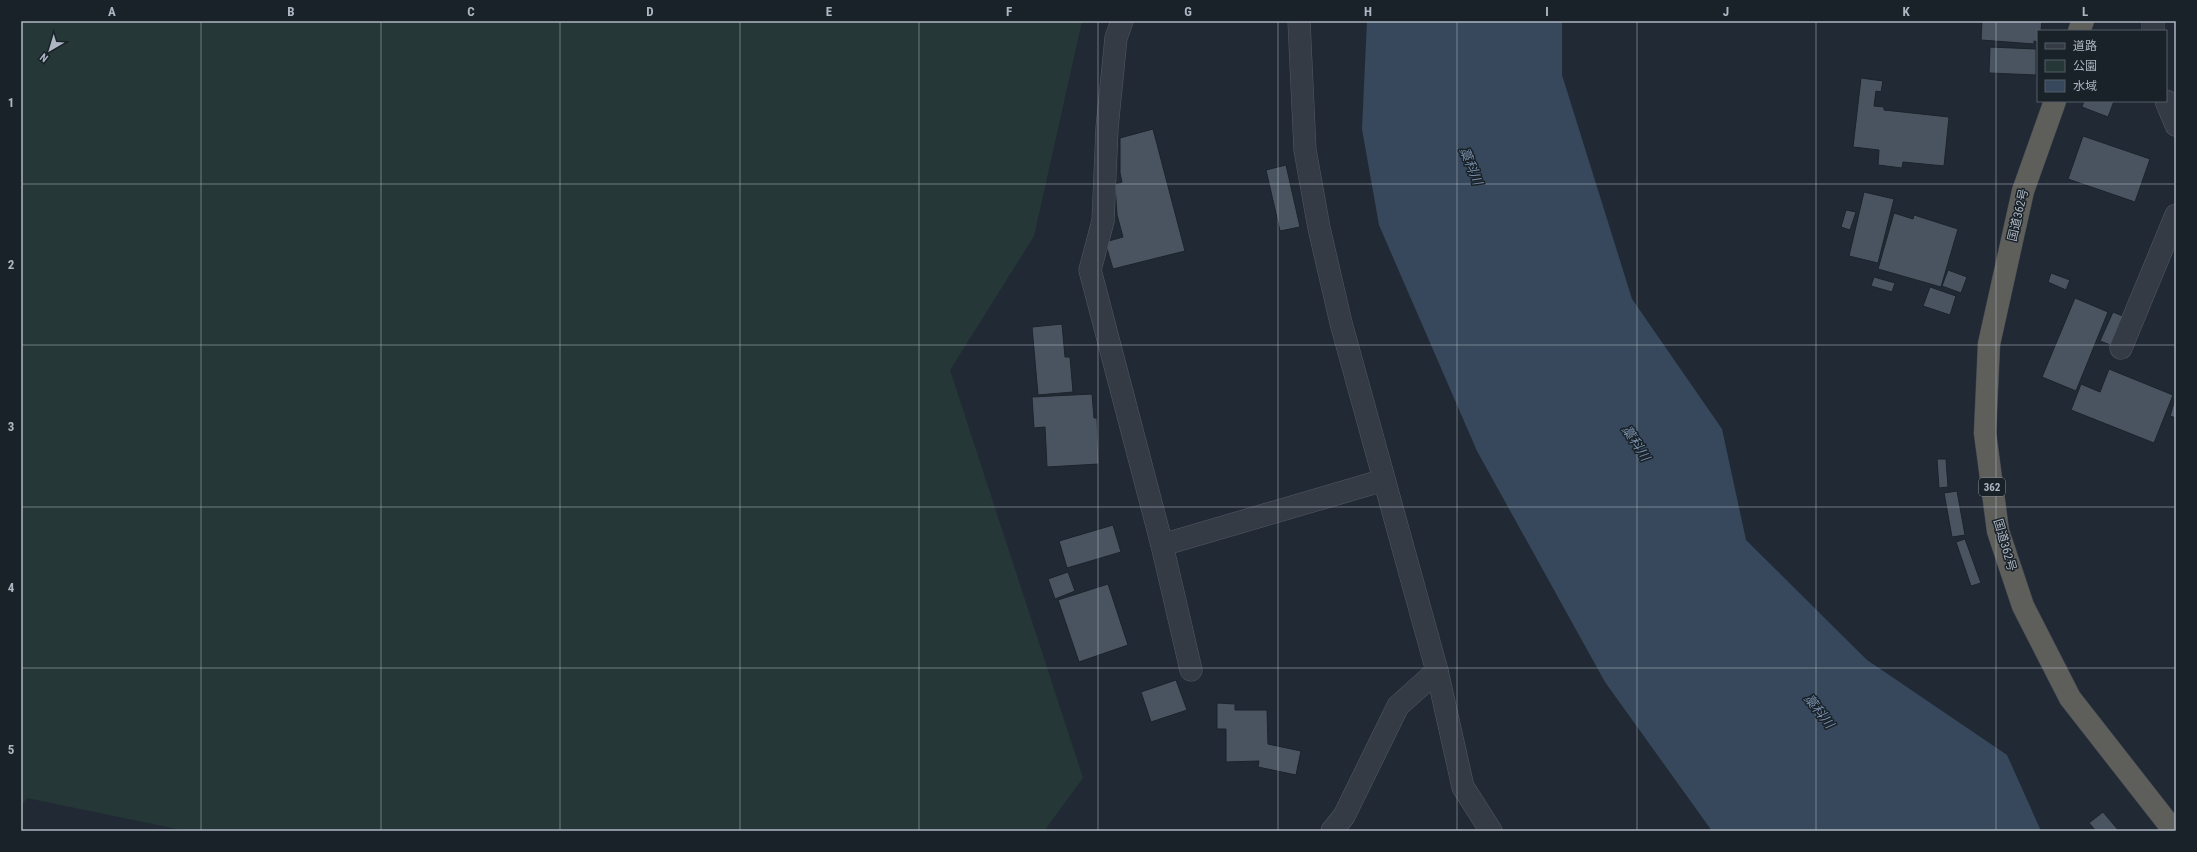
<svg xmlns="http://www.w3.org/2000/svg" width="2197" height="852" font-family="'Roboto Condensed','Noto Sans JP',sans-serif">
<rect width="100%" height="100%" fill="#212a34"/>
<polygon fill="#253837" points="21,21 1082,21 1034,236 950,370 1083,778 1044,831 187,831 27,798 21,806"/>
<polygon fill="#37485c" points="1367,21 1562,21 1562,75 1632,299 1722,429 1746,540 1867,660 2007,755 2041,831 1712,831 1605,682 1477,451 1379,225 1362,129"/>
<g fill="#495460" stroke="#1b232b">
<polygon points="1982,21 2045,21 2042,21 2041,31 2038,31 2038,42 2034,41 2034,44 1981,40"/>
<polygon points="1990,47 2036,49 2036,75 1989,73"/>
<polygon points="1861,78 1883,81 1881,92 1876,91 1874,106 1884,107 1884,110 1949,117 1944,166 1903,162 1902,168 1878,165 1879,150 1853,147"/>
<polygon points="2084,101 2114,101 2108,117 2082,107"/>
<polygon points="1153,129 1185,251 1113,269 1105,242 1123,237 1117,215 1115,184 1122,182 1120,173 1120,138"/>
<polygon points="2083,136 2150,159 2135,202 2068,179"/>
<polygon points="1286,165 1300,227 1280,231 1266,170"/>
<polygon points="1864,192 1894,199 1878,263 1849,256"/>
<polygon points="1846,210 1856,212 1850,230 1841,227"/>
<polygon points="1894,213 1913,219 1914,215 1958,229 1941,287 1878,269"/>
<polygon points="1948,270 1967,277 1961,293 1942,286"/>
<polygon points="2051,273 2070,280 2066,290 2048,282"/>
<polygon points="1874,277 1895,283 1892,292 1871,286"/>
<polygon points="1930,287 1956,296 1950,315 1923,306"/>
<polygon points="2075,298 2108,312 2076,391 2042,377"/>
<polygon points="2113,312 2125,317 2113,346 2100,341"/>
<polygon points="1062,324 1065,357 1070,357 1073,392 1038,395 1032,327"/>
<polygon points="2109,369 2173,395 2154,443 2071,410 2081,384 2100,392"/>
<polygon points="1092,394 1094,418 1097,418 1099,464 1047,467 1045,427 1034,428 1032,397"/>
<polygon points="2176,396 2176,418 2170,416"/>
<polygon points="1937,459 1946,459 1948,487 1939,488"/>
<polygon points="1957,491 1965,535 1952,537 1944,493"/>
<polygon points="1113,525 1121,552 1067,568 1059,541"/>
<polygon points="1965,539 1981,583 1971,586 1956,542"/>
<polygon points="1068,572 1075,591 1055,599 1048,579"/>
<polygon points="1108,584 1128,645 1079,662 1058,600"/>
<polygon points="1176,680 1187,710 1151,722 1141,692"/>
<polygon points="1217,703 1235,704 1235,710 1267,710 1268,744 1301,751 1296,775 1258,767 1259,761 1226,762 1226,729 1217,729"/>
<polygon points="2103,812 2119,831 2096,831 2089,823"/>
</g>
<g fill="none" stroke-linecap="round" stroke-linejoin="round">
<defs>
<g id="minor">
<polyline points="1122,21 1116,38 1107,128 1103,221 1090,270 1162,545 1191,670"/>
<polyline points="1299,21 1305,150 1319,228 1341,323 1437,671 1463,787 1491,831"/>
<polyline points="2153,21 2153,31"/>
<polyline points="2166,101 2176,125"/>
<polyline points="2121,348 2176,215"/>
<polyline points="1162,545 1384,480"/>
<polyline points="1332,831 1344,816 1398,706 1437,671"/>
</g>
<g id="trunk">
<polyline points="2079,31 2083,21"/>
<polyline points="2055,101 2023,191 1989,344 1985,433 1998,531 2023,606 2070,698 2174,831"/>
</g>
</defs>
<use href="#minor" stroke="#515963" stroke-width="23"/>
<use href="#trunk" stroke="#3e464f" stroke-width="23"/>
<use href="#minor" stroke="#343b45" stroke-width="22"/>
<use href="#trunk" stroke="#5e5e5b" stroke-width="22"/>
</g>
<path fill="none" stroke="#aeb6c2" stroke-width="1" stroke-opacity="0.55" d="M201 21V831M381 21V831M560 21V831M740 21V831M919 21V831M1098 21V831M1278 21V831M1457 21V831M1637 21V831M1816 21V831M1996 21V831M21 184H2176M21 345H2176M21 507H2176M21 668H2176"/>
<g text-anchor="middle" dominant-baseline="central" stroke-width="3" stroke-linejoin="round" paint-order="stroke">
<rect fill="#192129" stroke="#818994" stroke-width="1" x="1979" y="478" width="26" height="18" rx="3"/>
<g font-size="11" font-weight="bold" fill="#aeb6c2">
<text x="1992" y="487">362</text>
</g>
<g font-size="12" fill="#aeb6c2" stroke="#192129">
<text transform="translate(2018 215) rotate(-77)">国道362号</text>
<text transform="translate(2005 545) rotate(74)">国道362号</text>
</g>
<g font-size="13" font-style="italic" fill="#788ea9" stroke="#192129">
<text transform="translate(1471 166) rotate(68)">藁科川</text>
<text transform="translate(1636 443) rotate(57)">藁科川</text>
<text transform="translate(1819 711) rotate(52)">藁科川</text>
</g>
</g>
<rect width="2197" height="852" fill="none" stroke="#192129" stroke-width="44"/>
<rect x="2037" y="30" width="130" height="72" fill="#192129" stroke="#555d66"/>
<rect x="2045" y="43" width="20" height="6" fill="#343b45" stroke="#555d66"/>
<text x="2073" y="50" font-size="12" fill="#aeb6c2">道路</text>
<rect x="2045" y="60" width="20" height="12" fill="#253837" stroke="#555d66"/>
<text x="2073" y="70" font-size="12" fill="#aeb6c2">公園</text>
<rect x="2045" y="80" width="20" height="12" fill="#37485c" stroke="#555d66"/>
<text x="2073" y="90" font-size="12" fill="#aeb6c2">水域</text>
<g transform="translate(50 50) rotate(218)" stroke="#192129" stroke-width="3" paint-order="stroke">
<path d="M0-3L7 15L0 10L-7 15Z" fill="#aeb6c2"/>
<text y="-6" font-size="11" font-weight="bold" text-anchor="middle" fill="#aeb6c2">N</text>
</g>
<rect x="22" y="22" width="2153" height="808" fill="none" stroke="#aeb6c2" stroke-width="1.5"/>
<g font-size="13" text-anchor="middle" font-weight="bold" fill="#aeb6c2">
<text x="112" y="16">A</text>
<text x="291" y="16">B</text>
<text x="471" y="16">C</text>
<text x="650" y="16">D</text>
<text x="829" y="16">E</text>
<text x="1009" y="16">F</text>
<text x="1188" y="16">G</text>
<text x="1368" y="16">H</text>
<text x="1547" y="16">I</text>
<text x="1726" y="16">J</text>
<text x="1906" y="16">K</text>
<text x="2085" y="16">L</text>
<text x="11" y="107">1</text>
<text x="11" y="269">2</text>
<text x="11" y="431">3</text>
<text x="11" y="592">4</text>
<text x="11" y="754">5</text>
</g>
</svg>
